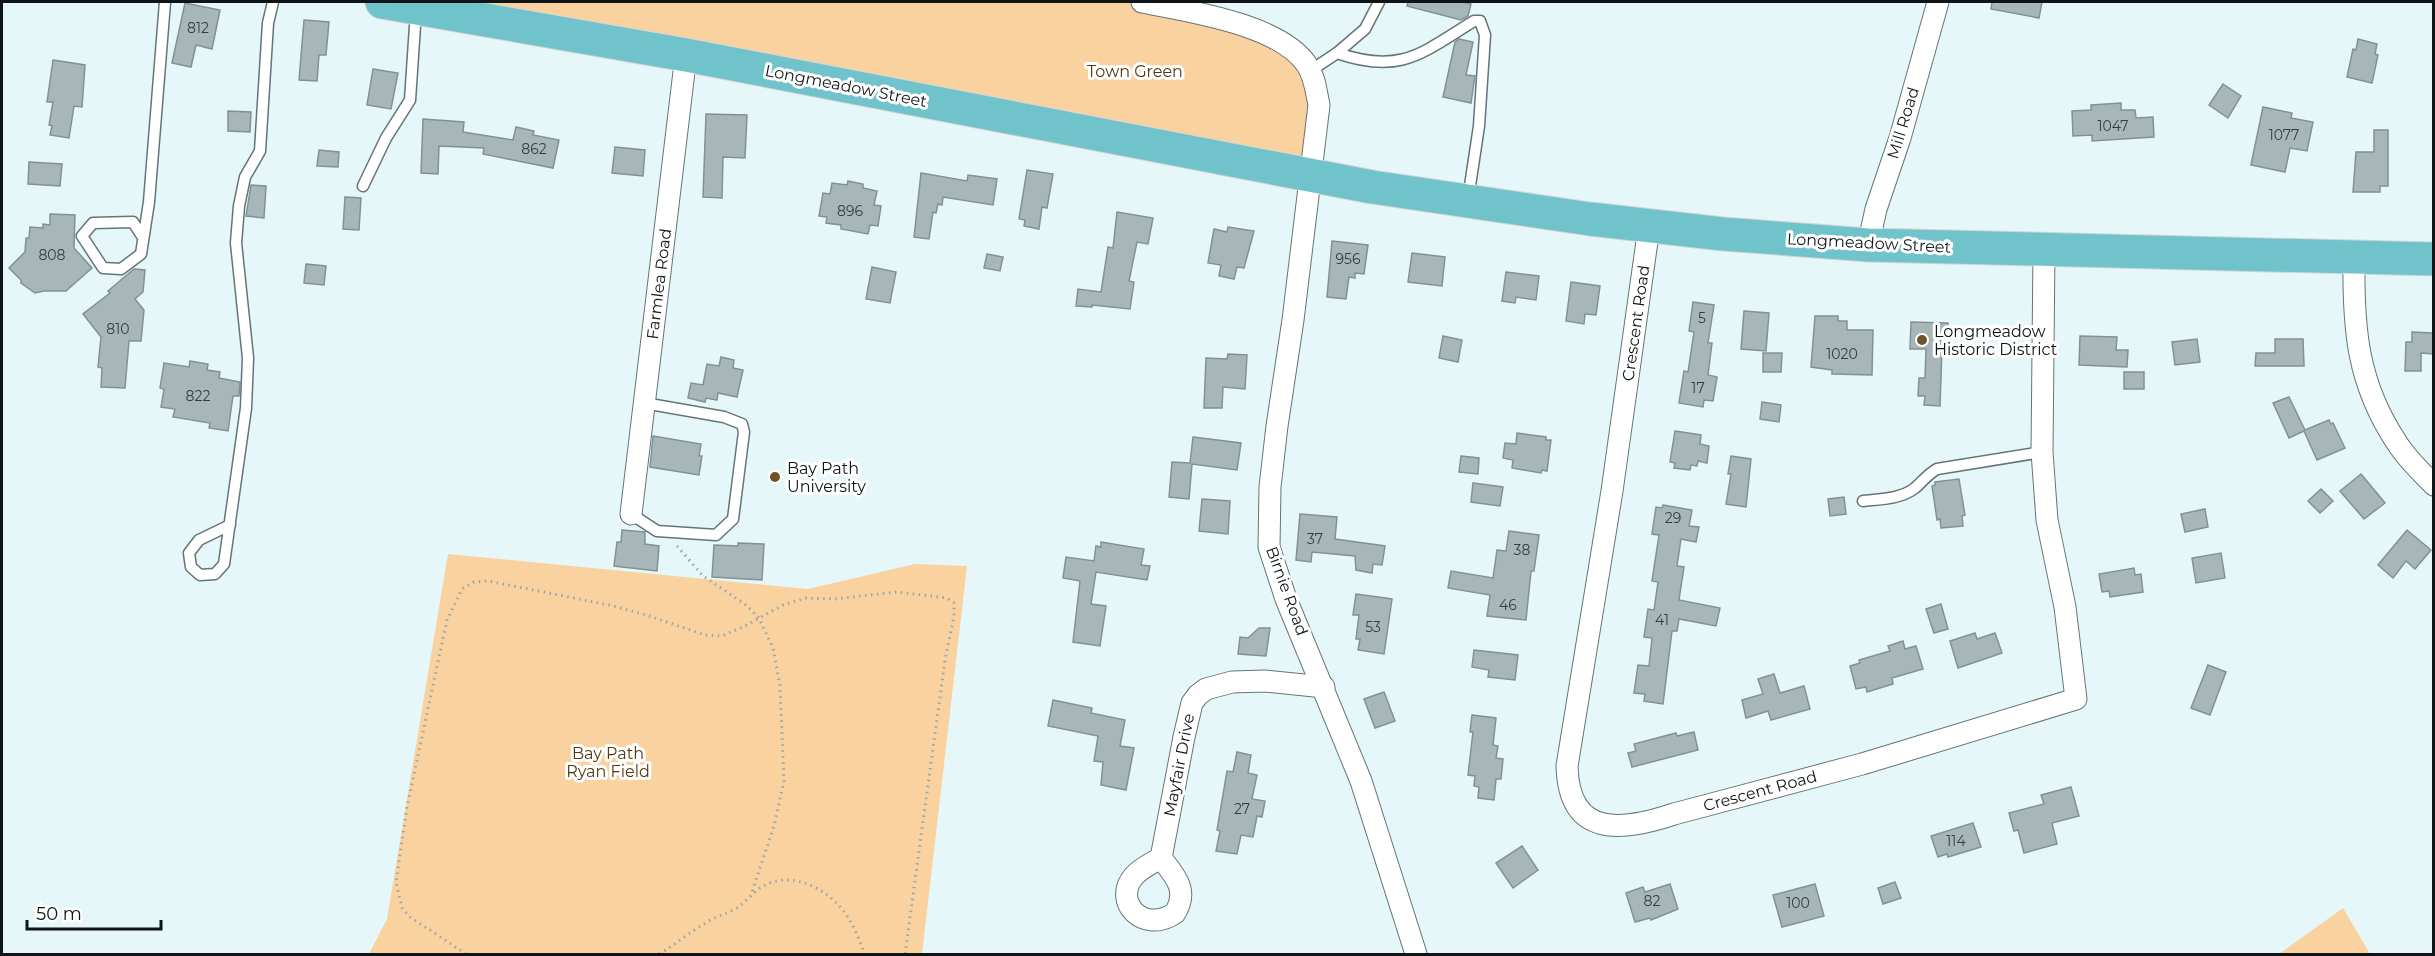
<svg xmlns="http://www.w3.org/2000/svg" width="2435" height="956" font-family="Montserrat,sans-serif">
<rect width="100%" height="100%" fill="#e6f7f9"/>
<g fill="#f9d2a0">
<polygon points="382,2 1142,2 1224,18 1307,64 1312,163"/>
<polygon points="448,554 808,589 915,564 967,566 922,954 369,954 387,919"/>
<polygon points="2343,908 2370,954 2279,954"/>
</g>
<g fill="#a7b7b9" stroke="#829294" stroke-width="1.5">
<polygon points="1408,2 1463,2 1471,4 1468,16 1461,20 1407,6"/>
<polygon points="1992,2 2042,2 2039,18 1991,9"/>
<polygon points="185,3 220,10 212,49 196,45 191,67 172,63"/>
<polygon points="304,20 329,22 326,55 319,55 317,81 299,80"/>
<polygon points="1459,39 1473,42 1466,75 1475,76 1471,103 1443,97 1455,42"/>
<polygon points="2358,39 2377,44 2375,54 2378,55 2372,83 2347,77 2353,49 2356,50"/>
<polygon points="53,60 85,65 82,107 74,106 69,138 50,135 52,126 49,125 53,102 47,102"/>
<polygon points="373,69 398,73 391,109 367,105"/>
<polygon points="2223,84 2241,96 2228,118 2209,105"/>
<polygon points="2121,103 2121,110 2135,110 2136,118 2153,117 2154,137 2092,141 2092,135 2073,136 2072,111 2091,110 2091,105"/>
<polygon points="2263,107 2292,113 2291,118 2313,122 2307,151 2290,148 2285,172 2251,165"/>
<polygon points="228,111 251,112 250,132 228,131"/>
<polygon points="706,114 747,115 745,158 723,157 722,198 703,197"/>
<polygon points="423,119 464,122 463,132 513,140 516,127 534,131 533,135 559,140 553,168 483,154 484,148 439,146 438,174 421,173"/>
<polygon points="2374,130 2388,130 2388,186 2380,186 2380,192 2353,192 2356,152 2374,152"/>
<polygon points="615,147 645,150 643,176 612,173"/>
<polygon points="319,150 339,152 338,167 317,166"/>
<polygon points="29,162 62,164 60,186 28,184"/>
<polygon points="1027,170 1053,174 1047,208 1042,207 1039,229 1024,226 1025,220 1019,219"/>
<polygon points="921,173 967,181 968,175 997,179 993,205 943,197 942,205 938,204 936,213 933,212 929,239 914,237"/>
<polygon points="848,181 863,184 863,188 877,191 874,205 881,206 878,226 870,225 868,234 841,229 841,225 826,223 827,217 819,216 823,193 830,194 832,183 847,185"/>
<polygon points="251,185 266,186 264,218 246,216"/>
<polygon points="345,197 361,198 359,230 343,229"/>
<polygon points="1117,212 1153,218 1148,244 1137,242 1129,281 1134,282 1130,309 1092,305 1092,307 1076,306 1078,289 1101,292 1108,247 1113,248"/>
<polygon points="50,214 75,215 74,248 92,268 66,291 44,291 35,293 21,283 21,280 9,268 25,252 26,238 29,238 30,227 43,228 43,224 50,225"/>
<polygon points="1228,227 1254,231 1244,268 1237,267 1234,279 1219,276 1221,265 1208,263 1214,229 1227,232"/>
<polygon points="1332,241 1368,245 1364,274 1355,273 1355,278 1349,277 1346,299 1327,297"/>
<polygon points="1412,253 1445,257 1442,286 1408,282"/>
<polygon points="987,254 1003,257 1000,271 984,268"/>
<polygon points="306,264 326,266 324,285 304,283"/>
<polygon points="872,267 896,272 890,303 866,299"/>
<polygon points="134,269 145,270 143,292 135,299 144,310 141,341 129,341 125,388 101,387 102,368 98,367 101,337 83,314 110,293 108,291"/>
<polygon points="1506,272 1539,276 1536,300 1516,297 1515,303 1502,301"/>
<polygon points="1571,282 1600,286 1596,315 1585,314 1584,324 1566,321"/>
<polygon points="1693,302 1714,305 1708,343 1712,343 1708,375 1717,377 1713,401 1704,400 1703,407 1679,403 1684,371 1688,372 1694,332 1689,331"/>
<polygon points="1744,311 1769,313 1766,351 1741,349"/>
<polygon points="1815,316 1838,316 1838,321 1847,321 1847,330 1873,330 1872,375 1832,374 1832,370 1811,367"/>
<polygon points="1911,322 1948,323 1947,349 1942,349 1940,406 1924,405 1925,396 1918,396 1919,378 1925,378 1926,349 1910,349"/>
<polygon points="2412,332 2433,333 2433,354 2421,353 2421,371 2405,371 2406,342 2412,342"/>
<polygon points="1443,336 1462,340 1458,362 1439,358"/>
<polygon points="2080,336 2117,337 2116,350 2128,350 2127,367 2079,365"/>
<polygon points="2197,339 2200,362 2175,365 2172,342"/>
<polygon points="2275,339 2303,339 2304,366 2255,366 2256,353 2275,353"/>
<polygon points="1763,353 1782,353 1781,372 1763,372"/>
<polygon points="1228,354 1247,355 1245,389 1223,387 1222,408 1204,408 1206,358 1227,359"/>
<polygon points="721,357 734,360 733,368 743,370 737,397 718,393 717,400 706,398 705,402 688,398 691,383 703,385 707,364 719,366"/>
<polygon points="190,361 208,364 207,370 220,372 219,378 240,382 239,396 233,396 228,431 209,428 210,423 173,417 175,409 161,407 164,389 160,388 164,363 189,367"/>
<rect x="2124" y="372" width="20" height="17"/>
<polygon points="2289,397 2305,430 2329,420 2331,424 2333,423 2345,448 2317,460 2304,431 2289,438 2273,403"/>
<polygon points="1762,402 1781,405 1779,422 1760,419"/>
<polygon points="1675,431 1701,435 1700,444 1709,446 1707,463 1698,461 1697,466 1691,465 1690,470 1674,468 1675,463 1670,462"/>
<polygon points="1517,433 1546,437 1546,440 1551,440 1547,471 1542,470 1541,473 1512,468 1513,460 1503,458 1505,443 1516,444"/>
<polygon points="653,436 701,444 699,456 702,456 699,475 650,467"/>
<polygon points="1193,437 1241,443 1237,470 1192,464 1189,499 1169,497 1172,462 1190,463"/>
<polygon points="1461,456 1479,458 1478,474 1459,472"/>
<polygon points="1731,456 1751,459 1746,507 1726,504 1731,474 1728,474"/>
<polygon points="2361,474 2385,503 2364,519 2340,491"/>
<polygon points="1959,479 1965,515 1962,516 1963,526 1941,528 1940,519 1937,520 1932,486 1935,485 1935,482"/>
<polygon points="1473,483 1503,487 1500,506 1471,502"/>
<polygon points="2321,489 2333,501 2320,513 2308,501"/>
<polygon points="1844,497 1846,514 1830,516 1828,499"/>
<polygon points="1202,499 1230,501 1228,534 1199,531"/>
<polygon points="1663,505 1692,510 1689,526 1699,527 1696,542 1681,539 1677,566 1684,567 1679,600 1720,608 1716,626 1679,619 1677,631 1672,631 1663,704 1644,701 1645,694 1634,693 1638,665 1649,666 1652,638 1644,637 1648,609 1654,610 1658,582 1652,581 1659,535 1652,534 1656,507 1662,508"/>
<polygon points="2205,509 2208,527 2185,532 2181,514"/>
<polygon points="1300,514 1337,517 1335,539 1385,546 1382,565 1373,564 1372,573 1356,570 1355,556 1312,552 1311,562 1296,560"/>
<polygon points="622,530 645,532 645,544 659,546 657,571 614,566 617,542 621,542"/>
<polygon points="2407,530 2431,550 2415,569 2406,561 2393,578 2378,565"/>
<polygon points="1509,531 1539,535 1534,571 1531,571 1526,620 1487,616 1490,595 1448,588 1451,571 1493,578 1497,550 1506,551"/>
<polygon points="1101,542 1144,549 1141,565 1150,566 1147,580 1096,572 1091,604 1106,606 1100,646 1073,642 1080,581 1063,578 1066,557 1094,561 1096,546 1101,547"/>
<polygon points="738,543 764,544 762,580 712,577 714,545 738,546"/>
<polygon points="2221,553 2225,578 2196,583 2192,558"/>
<polygon points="2134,568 2135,575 2141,574 2143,592 2110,597 2109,591 2102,592 2099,574"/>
<polygon points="1356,594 1392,599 1384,654 1358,650 1360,639 1356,639 1359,615 1353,615"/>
<polygon points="1941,604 1948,629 1934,633 1926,609"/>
<polygon points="1259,628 1270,628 1266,656 1238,654 1240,637 1248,638"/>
<polygon points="1975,633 1977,639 1995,633 2002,653 1958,668 1950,641"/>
<polygon points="1903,641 1905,649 1916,646 1923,669 1892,678 1893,684 1867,692 1866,687 1856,689 1850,666 1860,663 1859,660 1890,651 1888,646"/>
<polygon points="1474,650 1518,655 1515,680 1488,677 1489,670 1472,667"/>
<polygon points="2208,665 2226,672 2210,715 2191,708"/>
<polygon points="1774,674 1780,693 1804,686 1810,709 1771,720 1768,711 1746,718 1742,700 1763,694 1758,679"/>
<polygon points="1384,692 1395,721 1375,728 1364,699"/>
<polygon points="1053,700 1092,708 1091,713 1125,720 1120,746 1134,748 1126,790 1101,785 1103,762 1094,761 1098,736 1048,726"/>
<polygon points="1472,715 1496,718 1493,745 1498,746 1496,758 1503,759 1501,779 1496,779 1494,800 1478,798 1479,787 1474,786 1475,776 1468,775 1473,732 1470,732"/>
<polygon points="1694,732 1698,750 1632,767 1628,753 1636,751 1634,744 1676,733 1677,736"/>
<polygon points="1237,752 1251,755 1248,773 1257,775 1252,799 1265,801 1262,817 1257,816 1253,837 1241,835 1237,854 1216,851 1220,831 1217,830 1227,771 1233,772"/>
<polygon points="2071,787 2079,816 2052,823 2057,844 2024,853 2018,830 2014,831 2009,813 2044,804 2041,795"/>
<polygon points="1973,823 1981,847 1948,857 1947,854 1938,857 1931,836"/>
<polygon points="1522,846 1538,870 1513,888 1496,863"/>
<polygon points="1895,882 1901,898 1883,904 1878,888"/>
<polygon points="1670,884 1678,909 1651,920 1650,918 1635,922 1626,893 1643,887 1645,892"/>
<polygon points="1815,884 1824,916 1782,927 1773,895"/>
</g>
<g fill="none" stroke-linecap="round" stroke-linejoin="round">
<defs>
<g id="lane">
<path d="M1337 53C1401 75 1422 53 1474 21H1480L1485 35 1479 126 1468 199"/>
<polyline points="1310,71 1337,53 1365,29 1379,2"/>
<polyline points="363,186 386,138 410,100 416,11"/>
<polyline points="142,236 133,222 93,223 82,236 103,268 121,269 141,254 149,202 165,2"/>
<path d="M1863 501C1881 499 1901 499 1915 488 1923 481 1928 474 1937 469L2042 452"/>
<polyline points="631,514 657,531 716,535 733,519 744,432 742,424 724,417 644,403"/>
<polyline points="230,525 199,540 189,553 191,567 200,575 215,574 224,564 246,408 248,358 236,243 239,206 245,177 260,151 268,23 273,2"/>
</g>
<g id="street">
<path d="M1142 2C1187 11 1280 24 1307 65 1315 77 1316 91 1319 105L1293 320 1277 426 1270 487 1269 547 1286 599 1361 781 1416 954"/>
<path d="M1649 227 1612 491 1567 766C1569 839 1623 831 1674 814L1862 764 2076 699 2065 607 2047 520 2042 452 2044 250"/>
<polyline points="1868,245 1876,209 1900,138 1938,2"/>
<path d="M2354 258C2353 328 2357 383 2397 443 2407 459 2421 472 2434 485"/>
<polyline points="631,514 686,55"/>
<path d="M1161 858C1175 876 1189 890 1175 913 1143 935 1112 901 1134 876 1141 868 1152 863 1161 858L1184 737 1192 703 1198 695 1206 689 1232 682 1265 681 1324 687"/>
</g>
<polyline id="primary" points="382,2 686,55 1372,187 1590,219 1723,234 1868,245 2434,259"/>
</defs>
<use href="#lane" stroke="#657476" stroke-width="13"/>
<use href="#street" stroke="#657476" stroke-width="23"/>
<use href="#primary" stroke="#d4d5d5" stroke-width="35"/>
<g stroke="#9aa7a8" stroke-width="3" stroke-dasharray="1.5 4.5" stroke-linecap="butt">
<polyline points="677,546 703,576 746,605 759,618 773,648 780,686 784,781 774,826 751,895"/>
<polyline points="466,954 410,917 402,908 396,882 407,807 447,620 462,589 474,582 488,581 609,605 646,615 705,635 722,636 743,627 783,605 806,598 835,599 897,592 947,598 954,603 954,616 945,660 905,954"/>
<path d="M659 954C675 945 688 933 704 924 714 917 726 914 737 908 747 901 755 890 765 885 793 871 828 889 845 913 854 925 859 940 865 954"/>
</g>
<use href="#lane" stroke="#fff" stroke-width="10"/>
<use href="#street" stroke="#fff" stroke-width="21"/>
<use href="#primary" stroke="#70c3ca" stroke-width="33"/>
</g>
<g fill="#715328" stroke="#fff" stroke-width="2">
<circle cx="1922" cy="340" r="6"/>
<circle cx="775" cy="477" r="6"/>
</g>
<g text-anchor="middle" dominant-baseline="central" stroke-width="6" stroke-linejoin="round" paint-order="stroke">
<g font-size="14" fill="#353e3f">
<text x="198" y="28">812</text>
<text x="2113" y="126">1047</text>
<text x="2284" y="135">1077</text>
<text x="534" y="149">862</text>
<text x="850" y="211">896</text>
<text x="52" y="255">808</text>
<text x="1348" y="259">956</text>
<text x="1702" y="318">5</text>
<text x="118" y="329">810</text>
<text x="1842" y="354">1020</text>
<text x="1698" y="388">17</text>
<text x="198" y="396">822</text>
<text x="1673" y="518">29</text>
<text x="1315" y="539">37</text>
<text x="1522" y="550">38</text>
<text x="1508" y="605">46</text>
<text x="1662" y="620">41</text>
<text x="1373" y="627">53</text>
<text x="1242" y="809">27</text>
<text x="1956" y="841">114</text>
<text x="1652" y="901">82</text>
<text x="1798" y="903">100</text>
</g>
<g font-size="16" fill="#52380f" stroke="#fff">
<text x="1135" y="71">Town Green</text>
<text x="608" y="753">Bay Path<tspan x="608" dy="18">Ryan Field</tspan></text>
</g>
<g font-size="16" fill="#0f1516" stroke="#fff">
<text transform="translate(846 86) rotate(11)">Longmeadow Street</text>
<text transform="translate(1903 123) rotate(-73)">Mill Road</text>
<text transform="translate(1869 243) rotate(3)">Longmeadow Street</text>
<text transform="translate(659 284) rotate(-83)">Farmlea Road</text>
<text transform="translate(1636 323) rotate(-82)">Crescent Road</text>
<text transform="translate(1287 591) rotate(70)">Birnie Road</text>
<text transform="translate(1179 765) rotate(-79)">Mayfair Drive</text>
<text transform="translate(1760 791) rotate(-15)">Crescent Road</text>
</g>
<g font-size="16" fill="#0f1516" stroke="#fff" text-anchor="start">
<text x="1934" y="331">Longmeadow<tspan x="1934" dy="18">Historic District</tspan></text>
<text x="787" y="468">Bay Path<tspan x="787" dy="18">University</tspan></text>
</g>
</g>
<rect width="2435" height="956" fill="none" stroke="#0f1516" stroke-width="6"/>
<path d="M27 920v9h134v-9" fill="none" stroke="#0f1516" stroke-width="3"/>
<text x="36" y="920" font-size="18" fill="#0f1516" stroke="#ffffff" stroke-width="4.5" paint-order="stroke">50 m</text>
</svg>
